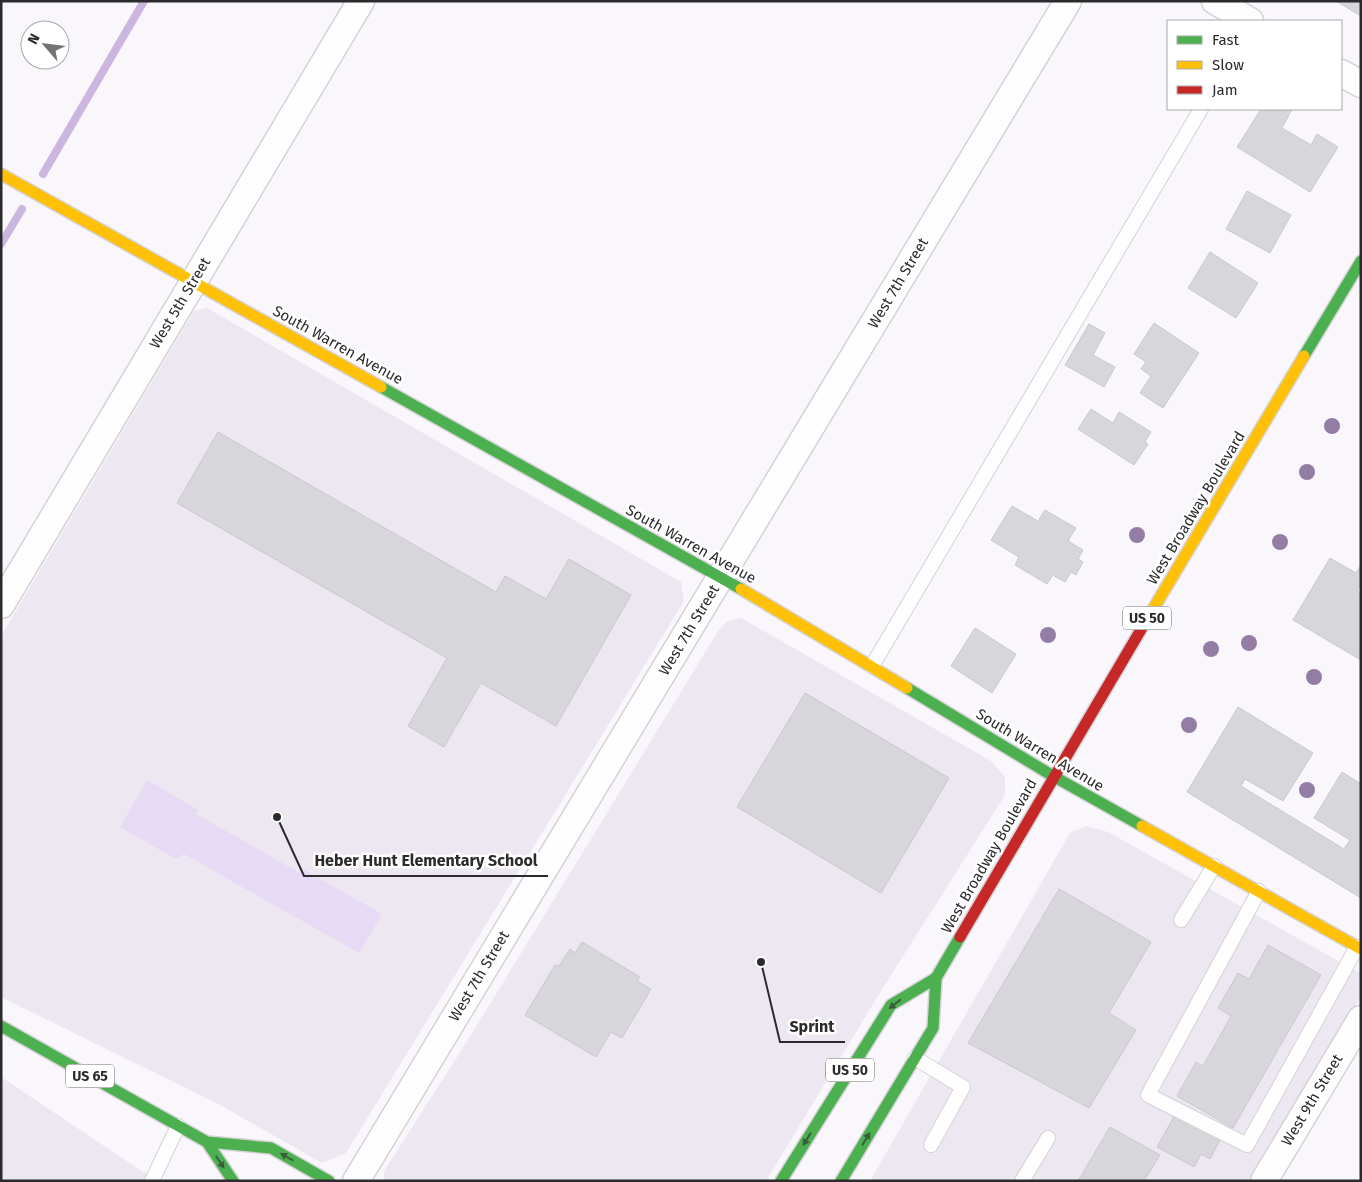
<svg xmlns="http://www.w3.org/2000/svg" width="1362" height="1182" font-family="'Fira Sans',sans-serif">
<rect width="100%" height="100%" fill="#f9f7fc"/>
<g fill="#ece7f1">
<polygon points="207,308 681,582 684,601 346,1153 322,1163 222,1106 1,997 1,636 194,311"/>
<polygon points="741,618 991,761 1005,777 1005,795 876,999 766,1181 384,1181 384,1171 466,1043 717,633 727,621"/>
<polygon points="1086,826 1108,832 1360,973 1360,998 1250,1181 870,1181 1070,833"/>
<polygon points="1,1077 140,1170 160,1181 1,1181"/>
</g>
<polygon fill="#e7daf4" points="147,780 198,810 196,814 300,873 303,869 382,914 359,953 184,854 176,859 120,827"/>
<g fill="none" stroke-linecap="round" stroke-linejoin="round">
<g stroke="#ccb6df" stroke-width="8">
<polyline points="43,174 144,1"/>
<polyline points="1,244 22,209"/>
</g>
</g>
<g fill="#d7d6da" stroke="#cac8cc">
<polygon points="1336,1 1361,1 1361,16"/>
<polygon points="1261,109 1292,109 1282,128 1311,145 1317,134 1338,147 1310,192 1237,147"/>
<polygon points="1247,191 1291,215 1270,253 1226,229"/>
<polygon points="1210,252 1258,283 1236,318 1188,288"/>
<polygon points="1154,323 1199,353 1163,408 1140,393 1151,376 1141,369 1146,362 1134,354"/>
<polygon points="1089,324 1105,333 1093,355 1115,367 1104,387 1065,365"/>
<polygon points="1091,409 1113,423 1119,412 1151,432 1145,442 1148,444 1134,465 1078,429"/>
<polygon points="218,432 496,592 505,576 546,599 569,559 631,595 556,726 481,683 444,747 408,726 447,658 177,503"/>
<polygon points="1012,506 1038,521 1045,510 1076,528 1068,541 1083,550 1078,559 1083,562 1076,575 1071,572 1065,582 1053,575 1047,584 1015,565 1019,557 991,540"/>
<polygon points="1330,558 1356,573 1361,565 1361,585 1357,591 1361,593 1361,660 1293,620"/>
<polygon points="975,628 1016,654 992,693 951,666"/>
<polygon points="805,693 949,778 881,893 737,807"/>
<polygon points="1238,707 1313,753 1283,801 1245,779 1241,786 1344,849 1350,840 1314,818 1342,772 1361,784 1361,898 1187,792"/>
<polygon points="1059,889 1151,942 1109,1013 1136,1030 1089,1108 968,1043"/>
<polygon points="582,942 640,977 637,981 651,989 622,1038 611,1032 596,1057 525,1015 555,965 559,966 570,949 575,953"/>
<polygon points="1268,945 1321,975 1233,1128 1177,1096 1196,1062 1203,1066 1231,1016 1218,1008 1238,973 1249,979"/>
<polygon points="1176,1113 1221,1138 1210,1159 1201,1154 1194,1167 1157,1147"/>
<polygon points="1110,1127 1160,1155 1144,1181 1078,1181"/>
</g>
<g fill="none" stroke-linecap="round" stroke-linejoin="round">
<defs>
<g id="lane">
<polyline points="872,666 1201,109"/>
<polyline points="1259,891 1148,1095 1247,1145 1357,947"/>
<polyline points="1181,920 1214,866"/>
<polyline points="915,1058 963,1087 931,1145"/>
<polyline points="152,1181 178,1126"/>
<polyline points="1022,1181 1048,1138"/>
</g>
<g id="street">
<polyline points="1215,1 1250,21"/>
<polyline points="1341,73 1361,84"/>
<polyline points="1,605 361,1"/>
<polyline points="356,1181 1068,1"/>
<polyline points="1264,1181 1361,1019"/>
</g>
<g id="fast">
<polyline points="1304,356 1361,261"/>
<polyline points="381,387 741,589"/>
<polyline points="907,688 1053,776 1142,826"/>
<polyline points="1,1026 207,1142 271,1148 329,1181"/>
<polyline points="207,1142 233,1181"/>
<polyline points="781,1181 891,1005 936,978"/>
<polyline points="841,1181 933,1028 936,978 960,937"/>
</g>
<g id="slow">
<polyline points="1,174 381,387"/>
<polyline points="741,589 907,688"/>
<polyline points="1149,616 1304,356"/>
<polyline points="1142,826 1361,949"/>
</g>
<polyline id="jam" points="960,937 1149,616"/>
</defs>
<use href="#lane" stroke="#d4d2d5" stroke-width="16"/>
<use href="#street" stroke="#d4d2d5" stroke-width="29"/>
<use href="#fast" stroke="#d4d2d5" stroke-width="14"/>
<use href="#slow" stroke="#d4d2d5" stroke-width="14"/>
<use href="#jam" stroke="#d4d2d5" stroke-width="14"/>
<use href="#lane" stroke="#fefeff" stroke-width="14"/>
<use href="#street" stroke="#fefeff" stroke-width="26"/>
<use href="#fast" stroke="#4caf50" stroke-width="11"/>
<use href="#slow" stroke="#ffc107" stroke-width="11"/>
<use href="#jam" stroke="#c62828" stroke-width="11"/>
</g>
<g fill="#947da5">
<circle cx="1332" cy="426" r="8"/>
<circle cx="1307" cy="472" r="8"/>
<circle cx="1137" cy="535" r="8"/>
<circle cx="1280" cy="542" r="8"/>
<circle cx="1048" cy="635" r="8"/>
<circle cx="1249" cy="643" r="8"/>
<circle cx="1211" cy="649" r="8"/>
<circle cx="1314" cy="677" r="8"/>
<circle cx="1189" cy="725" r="8"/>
<circle cx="1307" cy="790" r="8"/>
</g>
<defs><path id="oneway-solid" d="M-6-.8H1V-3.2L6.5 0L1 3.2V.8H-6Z" transform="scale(1.25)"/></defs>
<g fill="#385f3a">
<use href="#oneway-solid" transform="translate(895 1004) rotate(142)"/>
<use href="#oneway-solid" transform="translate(807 1139) rotate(122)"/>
<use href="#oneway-solid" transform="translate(866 1139) rotate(-59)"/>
<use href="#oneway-solid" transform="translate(287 1157) rotate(-150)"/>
<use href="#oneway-solid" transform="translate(220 1162) rotate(56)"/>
</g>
<g text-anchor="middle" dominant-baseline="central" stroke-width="5" stroke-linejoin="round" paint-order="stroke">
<g fill="#fff" stroke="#6b6a6b" stroke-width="1">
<rect x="1123" y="606.5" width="48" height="23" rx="4"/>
<rect x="826" y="1058.5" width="48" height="23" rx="4"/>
<rect x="66" y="1064.5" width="48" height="23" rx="4"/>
</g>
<g font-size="14" font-weight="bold" fill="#2b2a2c">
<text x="1147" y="618">US 50</text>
<text x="850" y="1070">US 50</text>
<text x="90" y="1076">US 65</text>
</g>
<g font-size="15" fill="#2b2a2c" stroke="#fff">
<text transform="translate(898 283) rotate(-59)">West 7th Street</text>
<text transform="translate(180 303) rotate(-59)">West 5th Street</text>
<text transform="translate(338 345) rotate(29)">South Warren Avenue</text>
<text transform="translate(1196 508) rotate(-59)">West Broadway Boulevard</text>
<text transform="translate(691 544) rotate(29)">South Warren Avenue</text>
<text transform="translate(689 630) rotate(-59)">West 7th Street</text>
<text transform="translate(1040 750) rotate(31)">South Warren Avenue</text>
<text transform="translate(989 856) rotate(-60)">West Broadway Boulevard</text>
<text transform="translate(479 976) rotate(-59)">West 7th Street</text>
<text transform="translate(1312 1100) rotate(-59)">West 9th Street</text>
</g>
</g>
<path fill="none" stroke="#2b2a2c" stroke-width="2" d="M277 817L304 876H548M761 962L780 1042H845"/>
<g fill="#2b2a2c" stroke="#fff" stroke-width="2">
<circle cx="277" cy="817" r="5"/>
<circle cx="761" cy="962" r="5"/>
</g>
<g font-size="16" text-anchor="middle" font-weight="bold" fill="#2b2a2c" stroke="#fff" stroke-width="5" stroke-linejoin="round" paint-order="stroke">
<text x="426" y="866">Heber Hunt Elementary School</text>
<text x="812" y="1032">Sprint</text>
</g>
<rect width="1362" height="1182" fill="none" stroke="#2b2a2c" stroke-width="5"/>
<rect x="1167" y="20" width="175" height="90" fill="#ffffff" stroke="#aaaaab"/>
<rect x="1177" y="36" width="25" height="8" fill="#4caf50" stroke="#aaaaab"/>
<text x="1212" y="45" font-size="15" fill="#2b2a2c">Fast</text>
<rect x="1177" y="61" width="25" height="8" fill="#ffc107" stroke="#aaaaab"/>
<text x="1212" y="70" font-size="15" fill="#2b2a2c">Slow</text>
<rect x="1177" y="86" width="25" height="8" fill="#c62828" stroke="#aaaaab"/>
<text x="1212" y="95" font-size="15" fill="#2b2a2c">Jam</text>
<g transform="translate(45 45) rotate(298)"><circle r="24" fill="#ffffff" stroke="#aaaaab"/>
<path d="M0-4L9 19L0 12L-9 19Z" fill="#737275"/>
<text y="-8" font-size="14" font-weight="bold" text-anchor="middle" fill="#2b2a2c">N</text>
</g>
</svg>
